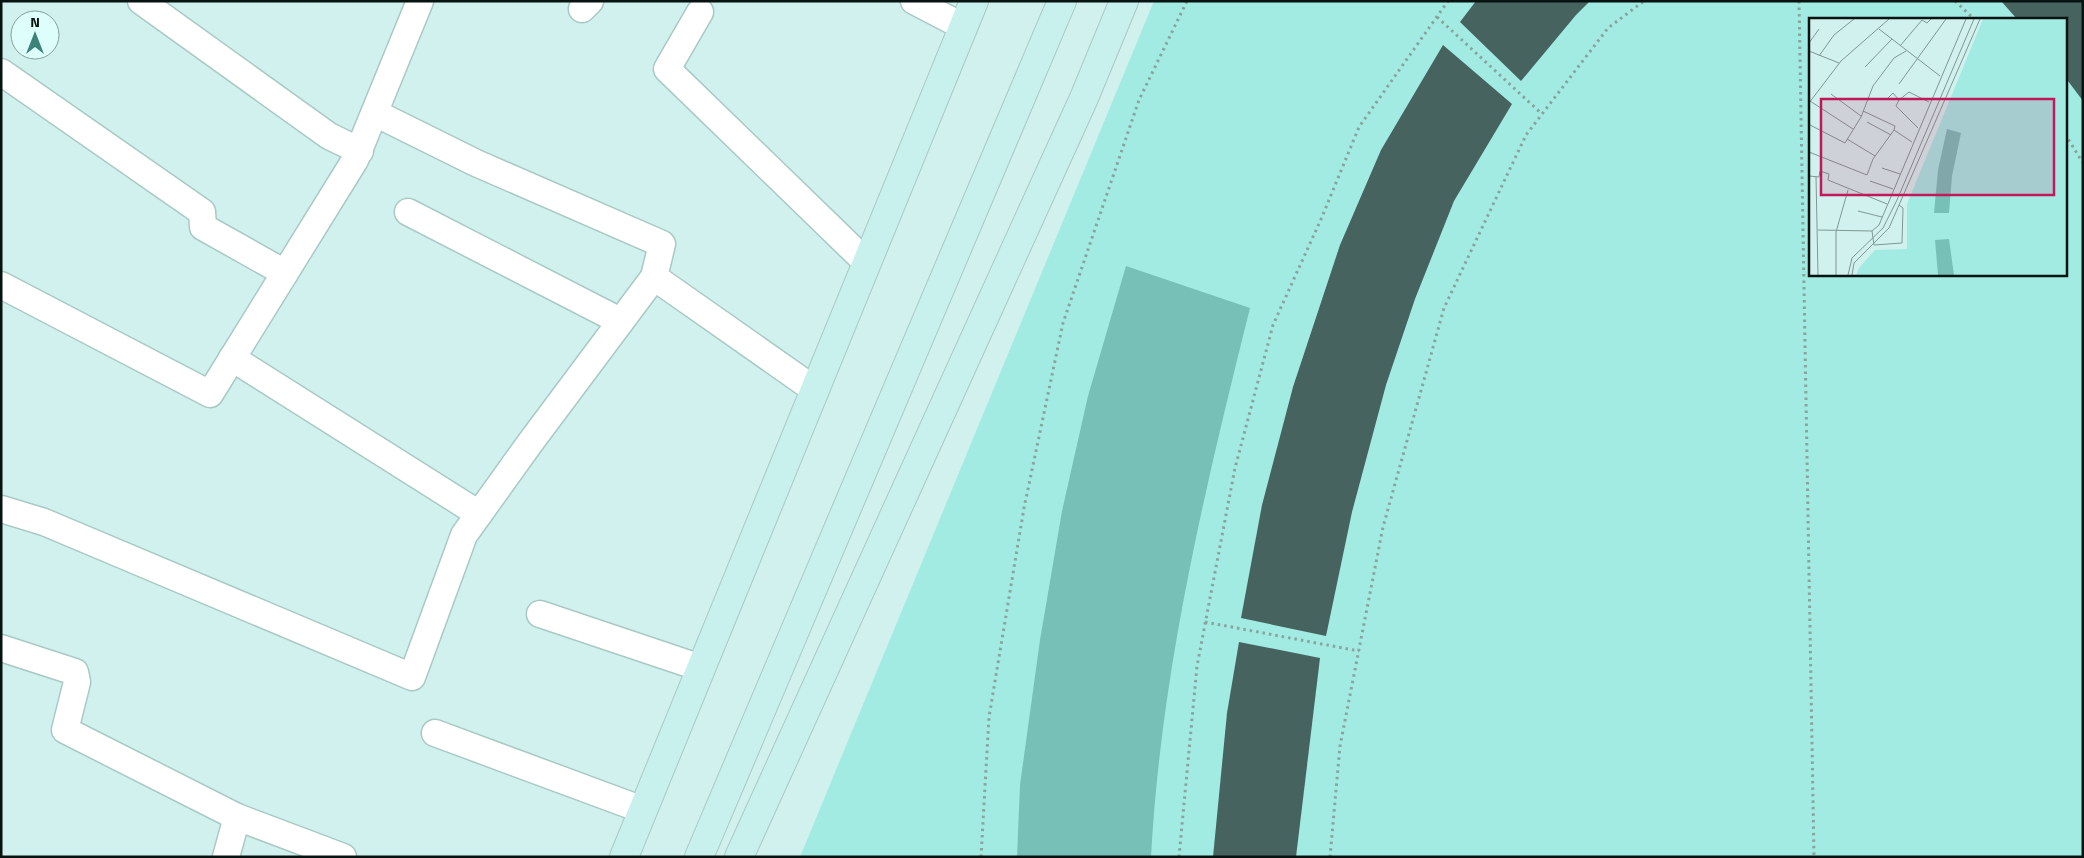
<svg xmlns="http://www.w3.org/2000/svg" width="2084" height="858" font-family="'Titillium Web',sans-serif">
<rect width="100%" height="100%" fill="#d0f1ed"/>
<path fill="#a2ebe3" fill-rule="evenodd" d="M1154 1H2083V857H800ZM1810 19H2065V274H1810Z"/>
<path fill="#76c0b8" d="M1126 266 1250 308C1205 488 1161 671 1151 857H1017L1020 785 1040 640 1062 511 1088 396Z"/>
<g fill="#466360">
<polygon points="1476,1 1590,1 1576,15 1521,81 1460,22"/>
<polygon points="2001,1 2083,1 2083,101 2065,77 2065,19 2017,19"/>
<polygon points="1443,45 1512,104 1454,201 1415,299 1386,385 1352,512 1326,636 1241,618 1262,505 1293,387 1340,245 1381,150"/>
<polygon points="1239,642 1320,658 1296,857 1213,857 1227,713"/>
</g>
<g fill="none" stroke-linecap="round" stroke-linejoin="round">
<defs>
<g id="street">
<polyline points="141,1 329,136 360,151"/>
<polyline points="914,1 964,27"/>
<polyline points="582,9 590,1"/>
<polyline points="700,12 667,69 867,263"/>
<polyline points="1,72 202,212 203,227 285,273"/>
<polyline points="375,113 476,163 662,244 654,277 815,390"/>
<polyline points="408,212 620,321"/>
<polyline points="1,285 210,394 355,160 420,1"/>
<polyline points="232,358 479,514"/>
<polyline points="1,509 44,522 412,677 464,535 530,443 654,277"/>
<polyline points="540,614 701,668"/>
<polyline points="1,648 75,672 77,682 65,730 237,817 343,857"/>
<polyline points="435,733 643,810"/>
<polyline points="226,857 237,817"/>
</g>
<g id="secondary">
<polyline points="624,857 974,1"/>
<polyline points="699,857 1062,1"/>
<polyline points="739,857 1084,98 1124,1"/>
</g>
</defs>
<use href="#street" stroke="#a9c9c5" stroke-width="29"/>
<use href="#secondary" stroke="#a9c9c5" stroke-width="30"/>
<g stroke="#89a39f" stroke-width="3" stroke-dasharray="2.5 4" stroke-linecap="butt">
<polyline points="1799,1 1814,857"/>
<polyline points="1955,1 1974,19"/>
<polyline points="1437,17 1542,114"/>
<polyline points="2065,134 2083,163"/>
<polyline points="1205,622 1359,651"/>
<polyline points="981,857 989,717 1024,508 1063,323 1139,100 1187,1"/>
<polyline points="1179,857 1197,666 1235,468 1273,325 1322,217 1359,127 1448,1"/>
<polyline points="1330,857 1340,746 1383,527 1444,308 1526,135 1608,28 1644,1"/>
</g>
<use href="#street" stroke="#fff" stroke-width="26"/>
<use href="#secondary" stroke="#c8f1ed" stroke-width="28"/>
</g>
<g transform="translate(1809 18)">
<rect width="258" height="258" fill="#d0f1ed"/>
<path d="M174 1H257V257H47L50 250 66 232 98 231V186Z" fill="#a2ebe3"/>
<path d="M138 111 152 115 143 158 140 195H125L129 152ZM140 221 145 257H129L126 222Z" fill="#76c0b8"/>
<path fill="none" stroke="#809895" stroke-width="1" d="M70 11 131 58M0 25 10 11M91 28 113 2 118 5 122 1M0 33 30 45M10 38 25 17 45 1M56 49 83 21M90 66 137 1M22 76 52 98M77 82 84 75 90 82 100 74 120 84M90 82 87 88 109 110M1 83 44 111M0 85 32 43 80 1M54 93 86 108 85 112 103 124M58 104 82 117M1 107 36 125 52 99 64 68 85 40 97 33M38 121 66 138M0 134 58 157 64 141 85 112M73 150 91 156M0 158 10 159 11 153 20 156 19 162 78 186M7 158 9 257M61 163 84 171M49 193 73 199M9 212 63 213 70 207 157 1M63 213 65 227 93 225 94 190 90 187M27 257V214L39 172M39 257 43 240 74 210 88 182 165 1M43 257 45 245 80 210 171 1"/>
<path fill="#c2185b" fill-opacity="0.15" stroke="#c2185b" stroke-width="2.5" d="M12 81H245V177H12Z"/>
<rect width="258" height="258" fill="none" stroke="#071311" stroke-width="2.5"/>
</g>
<rect width="2084" height="858" fill="none" stroke="#071311" stroke-width="5"/>
<g transform="translate(35 35)"><circle r="24" fill="#ddfefa" stroke="#87a09d"/>
<path d="M0-4L9 19L0 12L-9 19Z" fill="#3b827b"/>
<text y="-8" font-size="14" font-weight="bold" text-anchor="middle" fill="#071311">N</text>
</g>
</svg>
